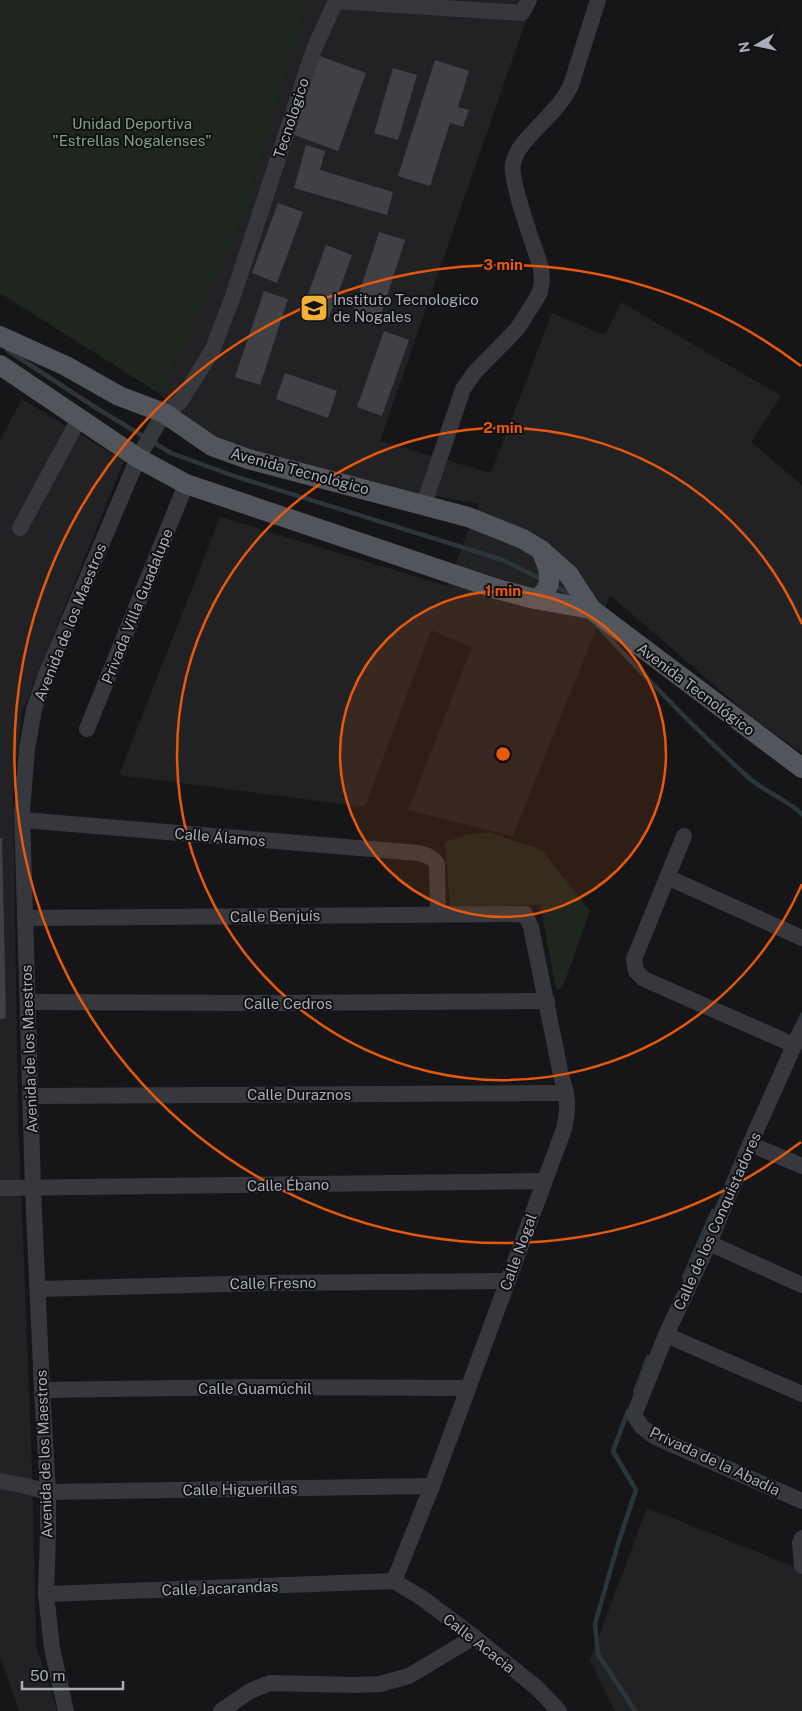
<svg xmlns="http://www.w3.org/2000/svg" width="802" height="1711" font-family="'Public Sans',sans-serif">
<rect width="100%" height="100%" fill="#161618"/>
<g fill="#222225">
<polygon points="289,0 533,0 380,441 491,473 552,313 605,335 621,302 781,396 751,442 802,485 802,753 750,716 610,595 513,836 408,810 472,647 431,630 365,807 119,775 220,517 447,586 479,504 365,483 200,434 160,394 242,221 305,12"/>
<polygon points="22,399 124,461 22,712 13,787 18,1113 32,1467 36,1645 57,1711 19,1711 0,1657 0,440"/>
<polygon points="647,1508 802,1570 802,1711 615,1711 590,1660"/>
</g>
<g fill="#1e261f">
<polygon points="0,0 289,0 305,12 242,221 191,329 189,341 180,352 160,394 0,293"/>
<polygon points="489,832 542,850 590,911 562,989 556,989 540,905 450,907 445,842 467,835"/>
</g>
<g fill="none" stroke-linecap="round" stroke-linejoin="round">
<g stroke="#2c353c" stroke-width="4.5">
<polyline points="7,350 98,409 171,453 234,476 503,560 543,580"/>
<polyline points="555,586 567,592 573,598"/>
<path d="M598 626C646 678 696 730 749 778 765 792 786 799 802 814"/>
<polyline points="798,1024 802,1015"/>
<polyline points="684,1277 713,1211"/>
<polyline points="635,1392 648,1357"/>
<polyline points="628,1411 613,1451 636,1490 618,1544 595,1624 598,1654 635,1711"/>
</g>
</g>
<g fill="#404145">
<polygon points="317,55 366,73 338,151 289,133"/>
<polygon points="435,60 469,71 458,107 469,110 463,127 450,123 430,186 398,176"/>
<polygon points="393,68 417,75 398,140 374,133"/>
<polygon points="306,145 325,151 320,170 393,192 387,215 294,188"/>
<polygon points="278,203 303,212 277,283 252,273"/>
<polygon points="379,232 405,240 380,318 354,309"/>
<polygon points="326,245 352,255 329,318 303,308"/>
<polygon points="264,291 288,299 260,385 235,377"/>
<polygon points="384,331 409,340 382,416 357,407"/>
<polygon points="285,373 337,391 328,418 276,399"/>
<polygon points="0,838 2,838 6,1018 0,1019"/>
</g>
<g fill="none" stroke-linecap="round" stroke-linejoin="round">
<g stroke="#37383d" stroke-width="16">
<path d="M424 504 463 389 475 372 517 329 535 301 540 292 542 281 541 268C535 249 509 179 513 164 515 155 521 145 528 138 543 120 561 107 571 85L598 0"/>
<polyline points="20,528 79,419"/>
<polyline points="87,729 186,484"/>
<path d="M23 820 418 853C426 855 432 856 437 864L438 914"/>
<polyline points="684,836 634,959 636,971 644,979 794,1045"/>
<polyline points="667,877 802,938"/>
<path d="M25 918 525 914 531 927 561 1075C568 1098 569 1105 564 1129L432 1486 394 1581"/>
<polyline points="29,1002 278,1003 547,1001"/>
<polyline points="802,1028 750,1144 709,1243 666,1335 634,1415 642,1427 655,1437 802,1501"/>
<polyline points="31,1096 566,1093"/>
<polyline points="750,1144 802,1166"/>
<polyline points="0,1188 544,1181"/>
<polyline points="709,1243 802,1285"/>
<polyline points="38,1289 265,1283 508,1281"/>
<polyline points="666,1335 802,1394"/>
<polyline points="42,1390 249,1387 468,1388"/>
<polyline points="0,1481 22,1485 48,1492 432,1486"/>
<polyline points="802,1538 800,1543 802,1566"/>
<polyline points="394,1581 422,1598 474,1637 537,1688 559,1711"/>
<polyline points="46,1594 394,1581"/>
<polyline points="66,1711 52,1648 46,1594 48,1533 48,1492 42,1390 33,1188 22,812 27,749 34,709 45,677 138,458 164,413 180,402 212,351 233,296 314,49 336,1 522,13 529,0"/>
<polyline points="221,1711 250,1691 270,1683 355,1685 380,1684 409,1676 474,1637"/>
</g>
<g stroke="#53555c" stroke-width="20">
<polyline points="0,336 66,366 119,396 164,413 212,446 248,459 468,517 523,539 541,550 569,575 591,609 802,768"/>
<polyline points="0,365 138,458 186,484 497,589 535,599 591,609"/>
<path d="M535 599C557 589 549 568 541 550"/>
</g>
</g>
<circle cx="503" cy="754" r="163" fill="#e8590c" fill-opacity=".12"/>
<g fill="none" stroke="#e8590c" stroke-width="2.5">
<circle cx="503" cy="754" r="163"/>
<path d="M802 884A326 326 0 1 1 802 624"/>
<path d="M801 1142A489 489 0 1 1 801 366"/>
</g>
<defs>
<symbol id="university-square" viewBox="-11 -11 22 22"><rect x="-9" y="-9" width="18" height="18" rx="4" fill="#f2b134" stroke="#111113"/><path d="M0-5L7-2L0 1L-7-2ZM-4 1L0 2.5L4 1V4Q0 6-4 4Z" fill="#111"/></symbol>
</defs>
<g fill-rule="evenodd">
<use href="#university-square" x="298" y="292" width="32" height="32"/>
</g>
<g text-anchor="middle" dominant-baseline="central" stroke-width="4" stroke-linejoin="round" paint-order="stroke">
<g font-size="15" fill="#a8adb8" stroke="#111113">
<text transform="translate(291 118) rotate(-72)">Tecnologico</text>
<text transform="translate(300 471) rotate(15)">Avenida Tecnológico</text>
<text transform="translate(137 606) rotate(-68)">Privada Villa Guadalupe</text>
<text transform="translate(70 622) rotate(-68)">Avenida de los Maestros</text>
<text transform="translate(696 689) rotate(37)">Avenida Tecnológico</text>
<text transform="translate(220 837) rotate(5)">Calle Álamos</text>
<text transform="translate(275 916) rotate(-1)">Calle Benjuís</text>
<text x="288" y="1003">Calle Cedros</text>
<text transform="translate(29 1049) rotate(-92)">Avenida de los Maestros</text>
<text x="299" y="1094">Calle Duraznos</text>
<text transform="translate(288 1185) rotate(-1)">Calle Ébano</text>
<text transform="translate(717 1221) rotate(-66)">Calle de los Conquistadores</text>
<text transform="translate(518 1252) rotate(-70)">Calle Nogal</text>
<text transform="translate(273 1283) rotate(-1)">Calle Fresno</text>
<text x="255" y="1388">Calle Guamúchil</text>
<text transform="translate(44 1454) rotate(-92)">Avenida de los Maestros</text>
<text transform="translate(715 1461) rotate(25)">Privada de la Abadía</text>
<text transform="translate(240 1489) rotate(-1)">Calle Higuerillas</text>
<text transform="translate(220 1588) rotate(-2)">Calle Jacarandas</text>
<text transform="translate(479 1643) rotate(38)">Calle Acacia</text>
</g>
<g font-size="15" fill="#7fa381" stroke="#111113">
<text x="132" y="123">Unidad Deportiva<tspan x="132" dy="17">"Estrellas Nogalenses"</tspan></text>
</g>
<g font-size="15" fill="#a8adb8" stroke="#111113" text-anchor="start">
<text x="333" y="299">Instituto Tecnologico<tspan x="333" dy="17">de Nogales</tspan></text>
</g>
</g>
<circle cx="503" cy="754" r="8" fill="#e8590c" stroke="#111113" stroke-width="2.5"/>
<g font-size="15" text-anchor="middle" font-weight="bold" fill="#e8590c" stroke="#111113" stroke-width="4" stroke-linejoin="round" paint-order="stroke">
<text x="503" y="270">3 min</text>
<text x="503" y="433">2 min</text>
<text x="503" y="596">1 min</text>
</g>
<g transform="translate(757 45) rotate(261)" stroke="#111113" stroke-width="4" paint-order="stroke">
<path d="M0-4L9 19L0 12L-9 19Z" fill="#a8adb8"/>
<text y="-8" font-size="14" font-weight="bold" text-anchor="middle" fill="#a8adb8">N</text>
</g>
<path d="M22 1681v8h101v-8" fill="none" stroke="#a8adb8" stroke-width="2.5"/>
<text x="30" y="1681" font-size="15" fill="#a8adb8" stroke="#111113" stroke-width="4" paint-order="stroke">50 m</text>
</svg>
